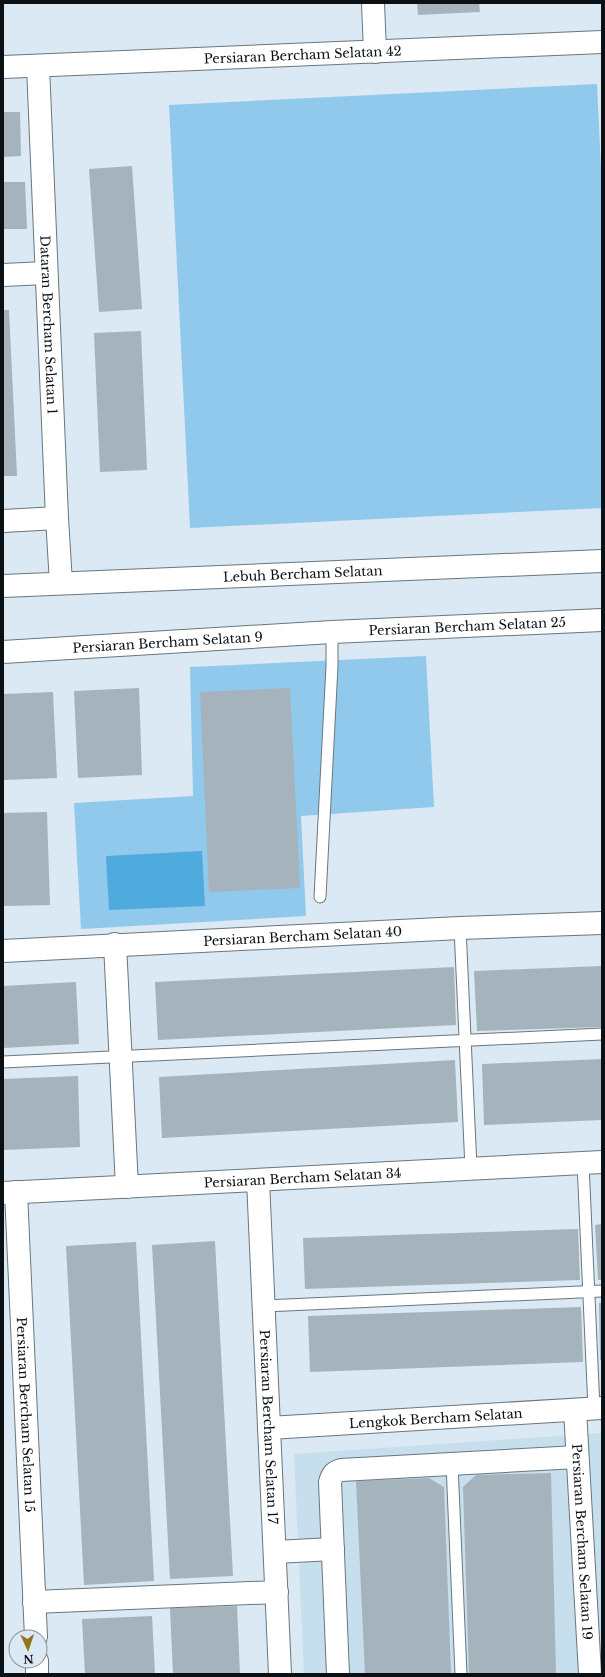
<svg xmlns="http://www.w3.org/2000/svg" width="605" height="1677" font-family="'Libre Baskerville',serif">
<rect width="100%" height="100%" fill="#dae9f3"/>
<polygon fill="#c7deed" points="602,1433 602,1674 304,1674 294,1454"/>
<g fill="#91c9ec">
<polygon points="597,84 602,191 602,508 190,528 169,105"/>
<polygon points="426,656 434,807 301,816 306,916 81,929 74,803 193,796 190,667"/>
</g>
<polygon fill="#4faade" points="202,851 205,906 109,910 106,856"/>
<g fill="#a5b3bd">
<polygon points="417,3 479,3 480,12 418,15"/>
<polygon points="3,112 20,112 21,156 3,157"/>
<polygon points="132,166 142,309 99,312 89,169"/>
<polygon points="3,182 25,182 27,229 3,229"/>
<polygon points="3,310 9,310 17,476 3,476"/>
<polygon points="141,331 147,470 100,472 94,333"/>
<polygon points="139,688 142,775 78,778 74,691"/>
<polygon points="290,688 300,888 209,892 200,692"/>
<polygon points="53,692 57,778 3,780 3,694"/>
<polygon points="47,812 50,905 3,906 3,813"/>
<polygon points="602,966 602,1027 477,1031 474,971"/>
<polygon points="454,967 456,1025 158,1040 155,982"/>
<polygon points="76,982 79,1044 3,1048 3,986"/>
<polygon points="602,1059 602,1120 484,1125 482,1064"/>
<polygon points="455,1060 458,1122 162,1138 159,1077"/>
<polygon points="78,1076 80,1147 3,1150 3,1079"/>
<polygon points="602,1224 602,1280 598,1280 595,1225"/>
<polygon points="578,1229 580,1280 305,1289 303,1238"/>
<polygon points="215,1241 233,1576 170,1579 152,1245"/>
<polygon points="136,1242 154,1581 84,1585 66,1246"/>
<polygon points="599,1303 602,1303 602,1360 600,1360"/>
<polygon points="581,1307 583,1362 310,1372 308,1316"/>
<polygon points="551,1473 556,1674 469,1674 463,1487 476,1475"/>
<polygon points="429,1478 444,1487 451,1674 365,1674 356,1481"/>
<polygon points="237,1606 240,1674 173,1674 170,1608"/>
<polygon points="152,1616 155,1674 85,1674 82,1619"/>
</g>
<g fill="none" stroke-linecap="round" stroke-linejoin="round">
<defs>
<g id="lane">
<polyline points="320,897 332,666 332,632"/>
<polyline points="460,928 471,1168"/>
<polyline points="3,1062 602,1034"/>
<polyline points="583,1163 594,1409"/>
<polyline points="264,1306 602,1291"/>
<polyline points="452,1464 461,1674"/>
</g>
<g id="street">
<polyline points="373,3 375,52"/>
<path id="s1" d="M38 66 57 518 61 583"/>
<path id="s2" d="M3 67 602 42"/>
<polyline points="3,275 46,273"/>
<polyline points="3,521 57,518"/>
<path id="s3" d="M3 652 332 632 602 620"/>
<polyline points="115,944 127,1187"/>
<path id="s4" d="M3 951 460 928 602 923"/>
<path id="s5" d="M258 1180 280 1674"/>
<path id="s6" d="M16 1192 36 1637"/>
<path id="s7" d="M3 1193 602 1162"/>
<path id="s8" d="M575 1410 590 1674"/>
<path id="s9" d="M269 1428 602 1408"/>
<polyline points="275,1552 333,1549"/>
<polyline points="34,1602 277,1592"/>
<polyline points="37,1661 37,1674"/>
<path d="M338 1674 330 1482C332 1475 334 1472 341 1470L577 1457"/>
</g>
<g id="secondary">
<path id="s10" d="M3 586 602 561"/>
</g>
</defs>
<use href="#lane" stroke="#69767f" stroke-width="13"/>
<use href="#street" stroke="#69767f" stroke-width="24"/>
<use href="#secondary" stroke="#69767f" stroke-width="24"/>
<use href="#lane" stroke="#fff" stroke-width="11"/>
<use href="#street" stroke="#fff" stroke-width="22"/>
<use href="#secondary" stroke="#fff" stroke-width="22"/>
</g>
<g text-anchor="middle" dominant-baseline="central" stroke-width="3" stroke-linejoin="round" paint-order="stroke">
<g font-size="13" fill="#0b1014" stroke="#dae9f3">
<text stroke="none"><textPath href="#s2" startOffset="300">Persiaran Bercham Selatan 42</textPath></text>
<text stroke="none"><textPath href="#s1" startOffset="259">Dataran Bercham Selatan 1</textPath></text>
<text stroke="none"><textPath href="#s10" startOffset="300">Lebuh Bercham Selatan</textPath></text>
<text stroke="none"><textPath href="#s3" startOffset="465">Persiaran Bercham Selatan 25</textPath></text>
<text stroke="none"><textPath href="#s3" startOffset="165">Persiaran Bercham Selatan 9</textPath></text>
<text stroke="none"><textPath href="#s4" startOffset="300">Persiaran Bercham Selatan 40</textPath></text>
<text stroke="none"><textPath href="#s7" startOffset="300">Persiaran Bercham Selatan 34</textPath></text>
<text stroke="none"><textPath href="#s6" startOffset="223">Persiaran Bercham Selatan 15</textPath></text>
<text stroke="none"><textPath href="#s9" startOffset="167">Lengkok Bercham Selatan</textPath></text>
<text stroke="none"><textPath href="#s5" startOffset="247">Persiaran Bercham Selatan 17</textPath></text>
<text stroke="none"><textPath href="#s8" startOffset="132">Persiaran Bercham Selatan 19</textPath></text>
</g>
</g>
<rect width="605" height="1677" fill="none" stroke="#0b1014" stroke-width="8"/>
<g transform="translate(28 1649) rotate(177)"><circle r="19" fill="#dae9f3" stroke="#87929a"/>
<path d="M0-3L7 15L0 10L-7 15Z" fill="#94731b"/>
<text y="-6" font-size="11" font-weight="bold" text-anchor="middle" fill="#0b1014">N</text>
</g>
</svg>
